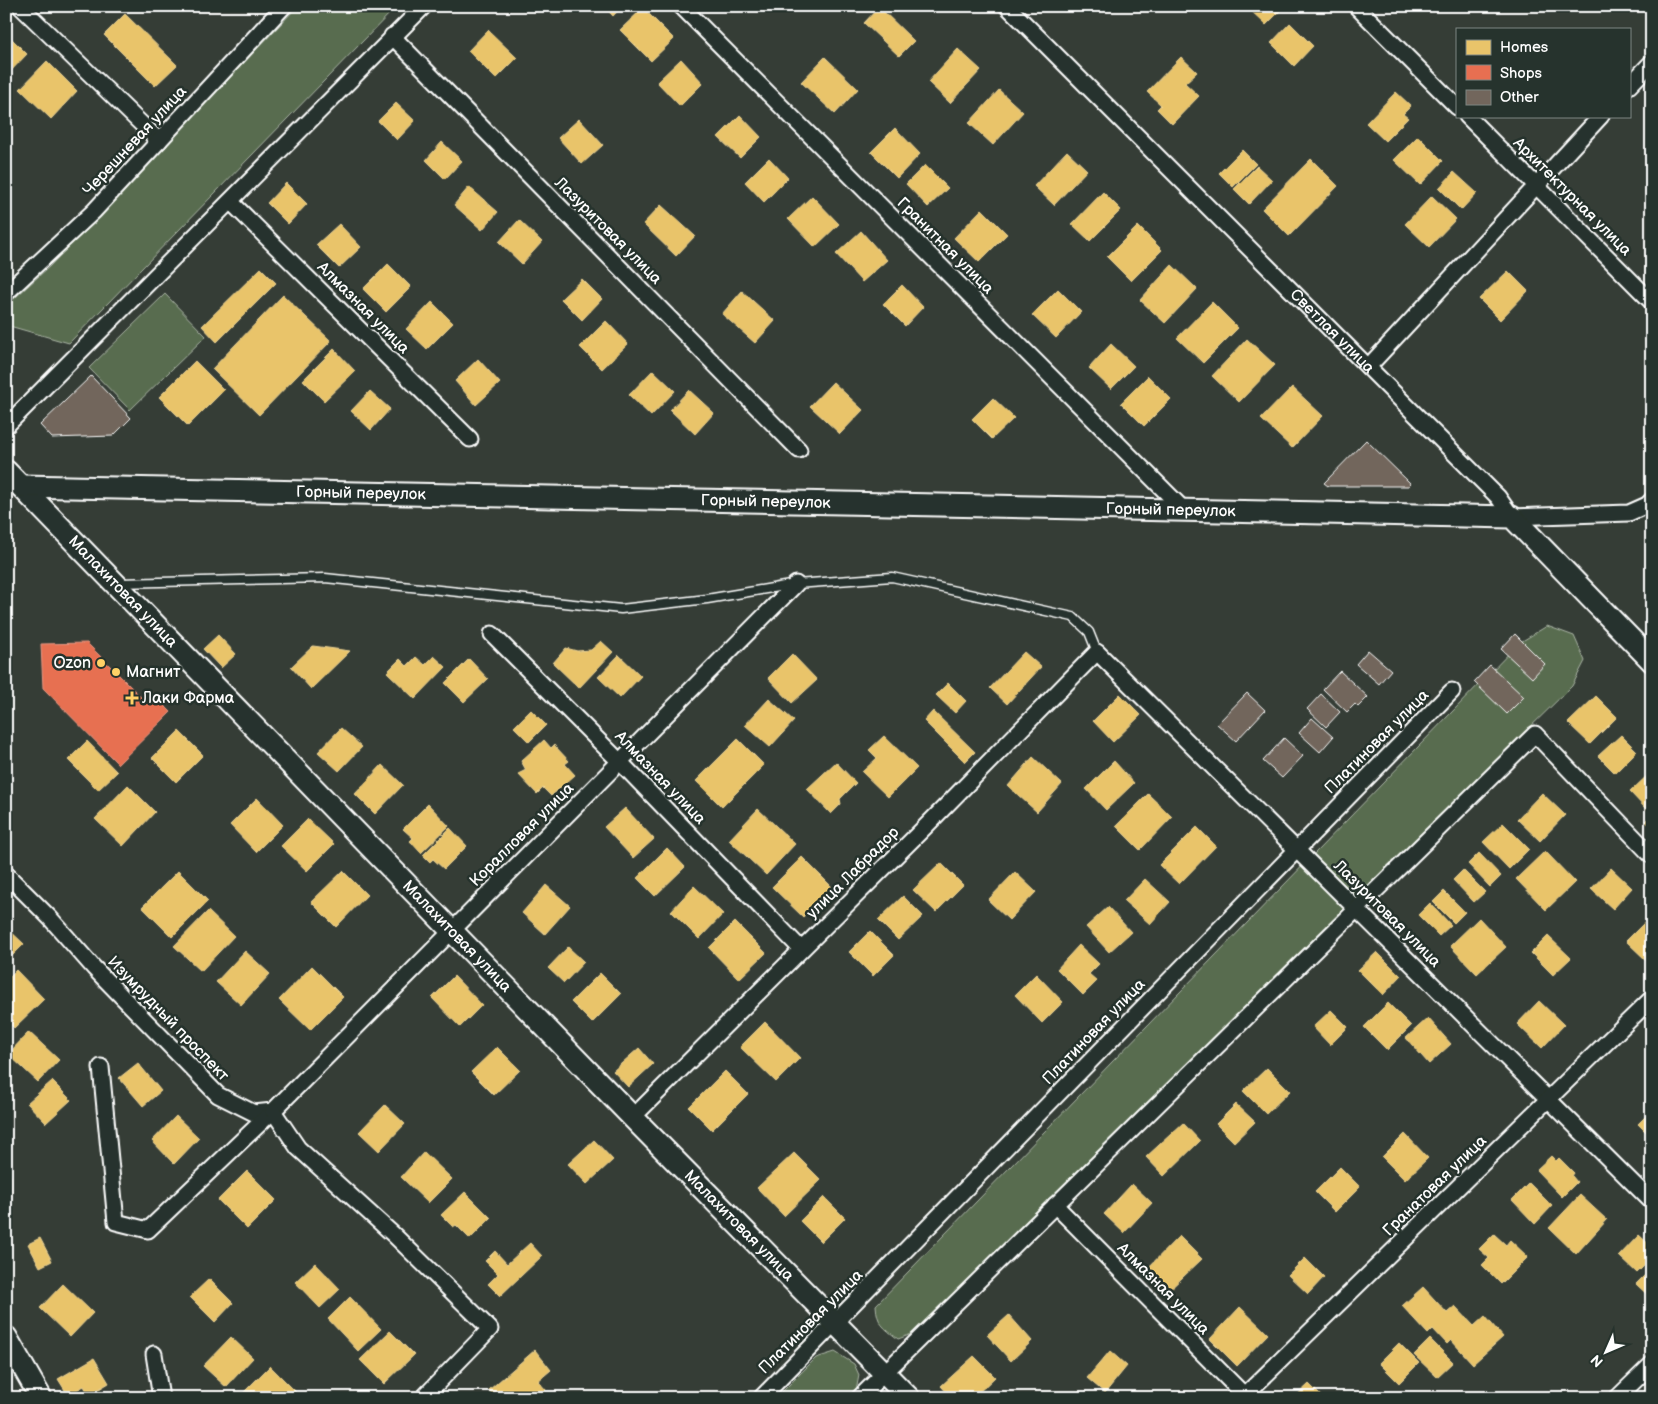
<svg xmlns="http://www.w3.org/2000/svg" width="1658" height="1404" font-family="'Balsamiq Sans',sans-serif">
<rect width="100%" height="100%" fill="#353d36"/>
<filter id="ink" filterUnits="userSpaceOnUse"><feTurbulence type="fractalNoise" baseFrequency=".02" numOctaves="2"/><feDisplacementMap in="SourceGraphic" scale="10" xChannelSelector="R" yChannelSelector="G"/><feConvolveMatrix kernelMatrix="1 2 1 2 8 2 1 2 1" color-interpolation-filters="sRGB"/></filter>
<g filter="url(#ink)">
<g fill="#586c4f" stroke="#acb6a7">
<polygon points="298,6 397,6 69,343 6,325 6,306 50,266"/>
<polygon points="165,294 206,336 130,410 89,368"/>
<path d="M1547 626 1574 636 1585 661 1572 686 912 1334 898 1339C883 1327 877 1324 876 1305L1519 643Z"/>
<polygon points="835,1352 854,1364 859,1375 856,1391 849,1398 776,1398 816,1358"/>
</g>
<g fill="#e9c46a" stroke="#f0d697">
<polygon points="604,6 622,6 613,16"/>
<polygon points="1246,6 1285,6 1266,25"/>
<polygon points="879,7 914,41 899,56 864,23"/>
<polygon points="643,8 674,39 651,61 620,30"/>
<polygon points="125,14 177,65 155,86 104,35"/>
<polygon points="1290,23 1313,46 1294,66 1271,43"/>
<polygon points="488,30 517,58 496,79 468,51"/>
<polygon points="8,35 27,54 6,76 6,37"/>
<polygon points="958,49 981,70 950,103 928,82"/>
<polygon points="825,57 858,89 835,114 801,82"/>
<polygon points="1181,57 1197,72 1185,83 1199,96 1172,124 1157,109 1161,105 1147,92"/>
<polygon points="681,59 703,83 680,106 657,82"/>
<polygon points="47,61 77,91 51,119 20,89"/>
<polygon points="999,90 1023,112 993,145 969,123"/>
<polygon points="1396,92 1411,106 1403,114 1408,118 1385,141 1366,123"/>
<polygon points="396,103 415,121 397,140 378,121"/>
<polygon points="740,115 761,137 740,158 718,137"/>
<polygon points="579,119 603,145 582,164 558,138"/>
<polygon points="895,128 920,154 897,178 871,152"/>
<polygon points="1418,136 1443,161 1420,185 1394,160"/>
<polygon points="442,142 462,161 445,179 426,160"/>
<polygon points="1242,150 1256,164 1233,187 1219,173"/>
<polygon points="1067,151 1087,170 1054,205 1034,186"/>
<polygon points="769,158 788,178 764,202 745,182"/>
<polygon points="1311,159 1338,186 1289,236 1262,209"/>
<polygon points="925,165 948,188 928,207 906,184"/>
<polygon points="1257,166 1272,180 1249,204 1234,189"/>
<polygon points="1454,172 1477,193 1461,210 1439,188"/>
<polygon points="286,183 307,204 288,224 267,203"/>
<polygon points="469,187 498,212 482,230 454,205"/>
<polygon points="1103,192 1121,210 1090,241 1072,224"/>
<polygon points="812,196 839,224 815,247 788,219"/>
<polygon points="1432,196 1456,219 1429,247 1405,224"/>
<polygon points="661,205 695,236 676,256 643,224"/>
<polygon points="982,209 1007,234 979,262 954,238"/>
<polygon points="519,220 542,242 522,264 499,242"/>
<polygon points="339,224 361,247 339,268 316,245"/>
<polygon points="1138,226 1162,250 1131,281 1107,257"/>
<polygon points="861,231 887,260 862,282 836,254"/>
<polygon points="388,264 411,287 386,312 363,289"/>
<polygon points="1172,265 1197,289 1165,323 1140,300"/>
<polygon points="261,268 276,283 217,342 202,326"/>
<polygon points="1508,271 1528,291 1500,320 1479,299"/>
<polygon points="582,279 602,299 582,320 561,299"/>
<polygon points="902,285 923,307 905,326 883,304"/>
<polygon points="1058,289 1081,312 1056,338 1032,315"/>
<polygon points="742,291 775,321 755,343 722,314"/>
<polygon points="283,295 331,341 259,415 212,369"/>
<polygon points="432,302 453,323 427,349 406,329"/>
<polygon points="1212,302 1238,328 1203,363 1177,338"/>
<polygon points="606,321 628,344 602,369 580,347"/>
<polygon points="1247,339 1275,365 1239,402 1212,376"/>
<polygon points="1111,344 1134,366 1111,389 1089,368"/>
<polygon points="334,349 355,371 324,401 303,380"/>
<polygon points="478,359 500,383 476,405 455,381"/>
<polygon points="195,361 224,390 188,426 159,397"/>
<polygon points="653,370 675,391 651,416 629,395"/>
<polygon points="1148,376 1171,399 1144,426 1121,403"/>
<polygon points="833,382 863,410 840,434 810,406"/>
<polygon points="1292,387 1323,416 1292,448 1261,419"/>
<polygon points="689,390 714,413 695,434 670,410"/>
<polygon points="370,391 390,409 371,430 351,411"/>
<polygon points="993,398 1014,418 992,439 972,419"/>
<polygon points="218,635 236,654 221,668 203,649"/>
<polygon points="601,641 613,652 579,688 553,663 566,648 577,651 591,650"/>
<polygon points="313,646 350,651 311,689 291,667"/>
<polygon points="1024,652 1041,667 1007,704 990,688"/>
<polygon points="792,654 817,680 792,703 768,678"/>
<polygon points="619,655 641,676 620,698 598,677"/>
<polygon points="434,656 446,667 415,699 387,672 400,659 407,666 416,657 425,665"/>
<polygon points="469,659 488,679 464,702 445,683"/>
<polygon points="948,683 966,701 955,713 936,695"/>
<polygon points="1120,694 1141,715 1113,742 1093,721"/>
<polygon points="1596,696 1617,717 1590,744 1568,723"/>
<polygon points="769,699 794,721 770,747 745,725"/>
<polygon points="531,710 546,725 529,742 514,727"/>
<polygon points="933,711 975,752 965,762 924,721"/>
<polygon points="341,728 362,747 339,771 318,752"/>
<polygon points="179,731 203,755 176,782 152,758"/>
<polygon points="1621,735 1637,751 1615,773 1598,756"/>
<polygon points="884,736 917,768 888,797 862,772 877,758 869,750"/>
<polygon points="738,739 764,765 722,807 696,781"/>
<polygon points="544,740 551,748 554,745 569,761 565,764 575,775 551,796 543,788 537,794 518,774 526,770 521,761"/>
<polygon points="87,741 117,772 98,790 68,760"/>
<polygon points="1033,757 1062,784 1037,812 1008,786"/>
<polygon points="1114,761 1134,783 1106,810 1086,789"/>
<polygon points="836,762 856,783 840,799 841,804 831,814 807,789"/>
<polygon points="382,765 403,785 375,814 355,794"/>
<polygon points="1652,771 1652,805 1647,810 1630,792"/>
<polygon points="128,785 155,812 123,846 95,819"/>
<polygon points="1542,793 1565,815 1540,841 1517,819"/>
<polygon points="1148,794 1172,817 1140,850 1116,826"/>
<polygon points="257,798 283,825 256,852 230,825"/>
<polygon points="428,804 449,826 421,853 410,841 413,838 403,829"/>
<polygon points="625,808 654,839 633,858 604,827"/>
<polygon points="758,809 795,844 766,875 729,840"/>
<polygon points="1652,814 1652,827 1645,821"/>
<polygon points="308,819 334,844 307,871 281,846"/>
<polygon points="1503,823 1529,849 1509,869 1483,842"/>
<polygon points="1197,827 1216,846 1179,884 1159,865"/>
<polygon points="450,828 467,846 444,869 433,859 430,862 423,855"/>
<polygon points="667,848 685,867 655,896 637,878"/>
<polygon points="1545,851 1575,882 1546,910 1516,879"/>
<polygon points="1479,853 1501,876 1490,887 1468,864"/>
<polygon points="802,857 832,887 803,917 772,887"/>
<polygon points="941,863 963,885 936,912 913,890"/>
<polygon points="1611,868 1632,888 1613,909 1591,889"/>
<polygon points="1463,870 1485,892 1474,902 1453,880"/>
<polygon points="178,871 208,901 172,937 142,907"/>
<polygon points="343,871 367,895 336,927 311,902"/>
<polygon points="1015,872 1036,892 1009,920 988,900"/>
<polygon points="1145,879 1170,902 1150,924 1124,901"/>
<polygon points="546,885 570,906 545,934 522,913"/>
<polygon points="694,886 723,914 699,939 671,911"/>
<polygon points="1444,891 1465,912 1454,923 1433,902"/>
<polygon points="903,896 923,916 898,940 878,920"/>
<polygon points="1430,903 1451,925 1439,936 1418,915"/>
<polygon points="1108,907 1131,932 1109,952 1086,927"/>
<polygon points="208,911 234,936 201,971 174,946"/>
<polygon points="1479,918 1506,947 1477,974 1450,946"/>
<polygon points="1648,919 1652,922 1652,955 1648,959 1648,962 1626,941"/>
<polygon points="735,922 766,953 739,979 709,948"/>
<polygon points="6,927 24,944 6,962"/>
<polygon points="870,931 894,955 873,976 849,952"/>
<polygon points="1548,936 1571,958 1553,975 1531,953"/>
<polygon points="1079,945 1099,964 1089,974 1097,981 1083,995 1057,969"/>
<polygon points="568,947 584,962 564,983 548,968"/>
<polygon points="245,951 270,974 241,1005 216,982"/>
<polygon points="1377,952 1401,976 1383,995 1358,970"/>
<polygon points="312,966 343,997 310,1030 279,1000"/>
<polygon points="16,970 44,999 14,1028 6,1020 6,980"/>
<polygon points="600,973 621,994 592,1023 571,1002"/>
<polygon points="1036,974 1063,1002 1042,1023 1015,995"/>
<polygon points="454,976 482,1005 460,1027 432,998"/>
<polygon points="1539,1001 1564,1025 1542,1048 1517,1024"/>
<polygon points="1388,1003 1411,1026 1387,1050 1364,1027"/>
<polygon points="1331,1010 1348,1027 1330,1045 1313,1027"/>
<polygon points="1428,1018 1451,1044 1429,1064 1406,1038"/>
<polygon points="765,1022 800,1058 776,1082 740,1047"/>
<polygon points="29,1032 59,1060 38,1082 8,1054"/>
<polygon points="497,1047 520,1070 494,1095 471,1072"/>
<polygon points="639,1048 653,1064 628,1087 613,1071"/>
<polygon points="138,1063 161,1091 143,1106 119,1078"/>
<polygon points="1267,1068 1290,1091 1266,1114 1243,1091"/>
<polygon points="725,1071 748,1094 712,1130 689,1107"/>
<polygon points="52,1081 71,1100 46,1123 27,1103"/>
<polygon points="1236,1104 1255,1122 1234,1142 1216,1124"/>
<polygon points="385,1105 405,1124 379,1151 359,1132"/>
<polygon points="1652,1110 1652,1134 1650,1136 1638,1124"/>
<polygon points="176,1116 199,1138 174,1164 152,1141"/>
<polygon points="1183,1123 1200,1141 1164,1176 1146,1157"/>
<polygon points="1405,1134 1428,1158 1405,1180 1382,1157"/>
<polygon points="594,1140 613,1160 587,1184 568,1164"/>
<polygon points="424,1152 452,1179 428,1203 401,1177"/>
<polygon points="794,1153 821,1180 784,1216 757,1188"/>
<polygon points="1551,1156 1556,1161 1559,1158 1574,1173 1572,1176 1577,1182 1562,1197 1536,1170"/>
<polygon points="1340,1167 1360,1187 1335,1212 1315,1192"/>
<polygon points="6,1169 11,1177 11,1192 6,1200"/>
<polygon points="247,1171 276,1200 247,1229 218,1200"/>
<polygon points="1529,1183 1552,1206 1535,1224 1512,1200"/>
<polygon points="1132,1184 1152,1203 1124,1233 1104,1214"/>
<polygon points="465,1192 491,1218 470,1239 456,1225 453,1227 441,1215"/>
<polygon points="1580,1195 1607,1220 1576,1254 1549,1228"/>
<polygon points="824,1197 845,1218 821,1242 800,1221"/>
<polygon points="1494,1234 1506,1245 1510,1240 1528,1257 1501,1284 1482,1265 1489,1258 1479,1249"/>
<polygon points="1639,1235 1652,1247 1652,1258 1637,1273 1619,1256"/>
<polygon points="1179,1236 1202,1259 1165,1294 1144,1272"/>
<polygon points="40,1238 52,1261 40,1267 28,1244"/>
<polygon points="530,1243 542,1256 500,1296 488,1284 498,1274 485,1261 495,1251 507,1264"/>
<polygon points="1305,1258 1324,1277 1308,1294 1288,1275"/>
<polygon points="315,1263 340,1289 320,1308 295,1282"/>
<polygon points="1652,1268 1652,1299 1636,1284"/>
<polygon points="209,1279 233,1303 215,1322 190,1297"/>
<polygon points="63,1284 93,1313 70,1337 40,1308"/>
<polygon points="1423,1287 1447,1313 1455,1306 1474,1326 1485,1316 1503,1337 1473,1364 1451,1340 1447,1344 1433,1329 1428,1334 1402,1306"/>
<polygon points="350,1297 381,1329 358,1351 328,1319"/>
<polygon points="1240,1307 1268,1334 1237,1366 1210,1339"/>
<polygon points="1009,1315 1032,1341 1011,1361 987,1335"/>
<polygon points="390,1331 414,1355 384,1384 360,1360"/>
<polygon points="231,1337 253,1358 226,1387 203,1366"/>
<polygon points="1430,1339 1453,1362 1437,1377 1414,1355"/>
<polygon points="1399,1343 1419,1363 1399,1383 1379,1363"/>
<polygon points="535,1350 551,1370 538,1381 546,1390 537,1398 496,1398 489,1390"/>
<polygon points="1110,1351 1127,1366 1105,1393 1087,1378"/>
<polygon points="974,1356 995,1377 973,1398 952,1398 941,1386"/>
<polygon points="94,1358 109,1383 89,1395 84,1386 68,1395 58,1379"/>
<polygon points="270,1366 296,1392 290,1398 248,1398 243,1393"/>
<polygon points="1309,1384 1323,1398 1294,1398"/>
</g>
<polygon fill="#e76f51" stroke="#ee9a85" points="87,643 143,699 150,691 171,712 118,764 43,688 41,644"/>
<g fill="#72665c" stroke="#fff">
<polygon points="91,376 131,418 113,436 52,438 40,425"/>
<polygon points="1366,440 1410,483 1409,486 1328,486 1324,483"/>
<polygon points="1515,634 1545,664 1532,678 1501,649"/>
<polygon points="1368,650 1391,670 1379,684 1356,664"/>
<polygon points="1490,665 1524,697 1507,714 1474,682"/>
<polygon points="1340,671 1368,697 1358,707 1355,704 1347,712 1323,689"/>
<polygon points="1247,693 1265,710 1236,741 1217,724"/>
<polygon points="1321,694 1340,712 1326,727 1307,709"/>
<polygon points="1312,718 1333,737 1320,752 1299,733"/>
<polygon points="1284,738 1303,756 1282,778 1263,761"/>
</g>
<g fill="none" stroke-linecap="round" stroke-linejoin="round">
<defs>
<polyline id="lane" points="119,583 325,578 621,609 707,599 796,584 892,577 1073,617 1089,632 1097,652"/>
<g id="street">
<polyline points="20,6 159,141"/>
<polyline points="681,6 1184,510"/>
<path id="s1" d="M1007 6 1498 497 1512 517 1629 513 1647 505 1652 500"/>
<polyline points="1356,6 1457,107"/>
<polyline points="392,36 799,450"/>
<polyline points="1629,86 1652,62"/>
<polyline points="1467,116 1652,302"/>
<polyline points="231,202 470,439"/>
<polyline points="6,293 94,211 284,6"/>
<polyline points="1368,367 1601,116"/>
<polyline points="6,426 424,6"/>
<polyline points="492,634 620,762 801,949"/>
<polyline points="6,874 50,918 94,968 218,1095 254,1113 273,1111"/>
<polyline points="101,1067 116,1222 148,1230 273,1111 796,584"/>
<polyline points="273,1111 298,1148 395,1236 490,1329 423,1398"/>
<polyline points="633,1117 926,826 1097,652 1652,1202"/>
<polyline points="1055,1205 1247,1398"/>
<polyline points="154,1354 161,1398"/>
<polyline points="761,1398 1452,691"/>
<polyline points="859,1398 1535,734 1652,856"/>
<polyline points="1242,1398 1652,998"/>
<polyline points="1617,1398 1652,1364"/>
</g>
<g id="secondary">
<path id="s2" d="M6 471 640 1125 909 1398"/>
<path id="s3" d="M21 486 1512 517 1652 661"/>
<polyline points="6,1337 41,1398"/>
</g>
</defs>
<use href="#lane" stroke="#fff" stroke-width="11"/>
<use href="#street" stroke="#fff" stroke-width="19"/>
<use href="#secondary" stroke="#fff" stroke-width="25"/>
<use href="#lane" stroke="#26332d" stroke-width="8"/>
<use href="#street" stroke="#26332d" stroke-width="15"/>
<use href="#secondary" stroke="#26332d" stroke-width="21"/>
</g>
</g>
<g fill="#ffd166" stroke="#26332d" stroke-width="2">
<circle cx="101" cy="663" r="5"/>
<circle cx="116" cy="672" r="5"/>
<path d="M129.5 690.5h5v5h5v5h-5v5h-5v-5h-5v-5h5z"/>
</g>
<g text-anchor="middle" dominant-baseline="central" stroke-width="5" stroke-linejoin="round" paint-order="stroke">
<g font-size="16" fill="#fff" stroke="#26332d">
<text transform="translate(135 141) rotate(-47)">Черешневая улица</text>
<text transform="translate(1572 197) rotate(45)">Архитектурная улица</text>
<text transform="translate(608 231) rotate(45)">Лазуритовая улица</text>
<text transform="translate(945 246) rotate(45)">Гранитная улица</text>
<text transform="translate(363 308) rotate(45)">Алмазная улица</text>
<text stroke="none"><textPath href="#s1" startOffset="460">Светлая улица</textPath></text>
<text stroke="none"><textPath href="#s3" startOffset="340">Горный переулок</textPath></text>
<text stroke="none"><textPath href="#s3" startOffset="745">Горный переулок</textPath></text>
<text stroke="none"><textPath href="#s3" startOffset="1150">Горный переулок</textPath></text>
<text stroke="none"><textPath href="#s2" startOffset="168">Малахитовая улица</textPath></text>
<text transform="translate(1377 742) rotate(-45)">Платиновая улица</text>
<text transform="translate(660 778) rotate(46)">Алмазная улица</text>
<text transform="translate(522 835) rotate(-45)">Коралловая улица</text>
<text transform="translate(853 873) rotate(-45)">улица Лабрадор</text>
<text transform="translate(1387 914) rotate(45)">Лазуритовая улица</text>
<text stroke="none"><textPath href="#s2" startOffset="648">Малахитовая улица</textPath></text>
<text transform="translate(168 1019) rotate(46)">Изумрудный проспект</text>
<text transform="translate(1094 1032) rotate(-46)">Платиновая улица</text>
<text transform="translate(1435 1186) rotate(-44)">Гранатовая улица</text>
<text stroke="none"><textPath href="#s2" startOffset="1052">Малахитовая улица</textPath></text>
<text transform="translate(1163 1289) rotate(45)">Алмазная улица</text>
<text transform="translate(811 1322) rotate(-45)">Платиновая улица</text>
</g>
<g font-size="16" fill="#fff" stroke="#26332d" text-anchor="start">
<text x="91" y="663" text-anchor="end">Ozon</text>
<text x="126" y="672">Магнит</text>
<text x="142" y="698">Лаки Фарма</text>
</g>
</g>
<rect width="1658" height="1404" fill="none" stroke="#26332d" stroke-width="25"/>
<rect x="12" y="12" width="1633" height="1379" fill="none" stroke="#fff" stroke-width="2" filter="url(#ink)"/>
<rect x="1456" y="28" width="175" height="90" fill="#26332d" stroke="#7d8581"/>
<rect x="1466" y="40" width="25" height="15" fill="#e9c46a" stroke="#7d8581"/>
<text x="1500" y="52" font-size="15" fill="#ffffff">Homes</text>
<rect x="1466" y="65" width="25" height="15" fill="#e76f51" stroke="#7d8581"/>
<text x="1500" y="78" font-size="15" fill="#ffffff">Shops</text>
<rect x="1466" y="90" width="25" height="15" fill="#72665c" stroke="#7d8581"/>
<text x="1500" y="102" font-size="15" fill="#ffffff">Other</text>
<g transform="translate(1606 1352) rotate(225)" stroke="#26332d" stroke-width="4" paint-order="stroke">
<path d="M0-4L9 19L0 12L-9 19Z" fill="#ffffff"/>
<text y="-8" font-size="14" font-weight="bold" text-anchor="middle" fill="#ffffff">N</text>
</g>
</svg>
